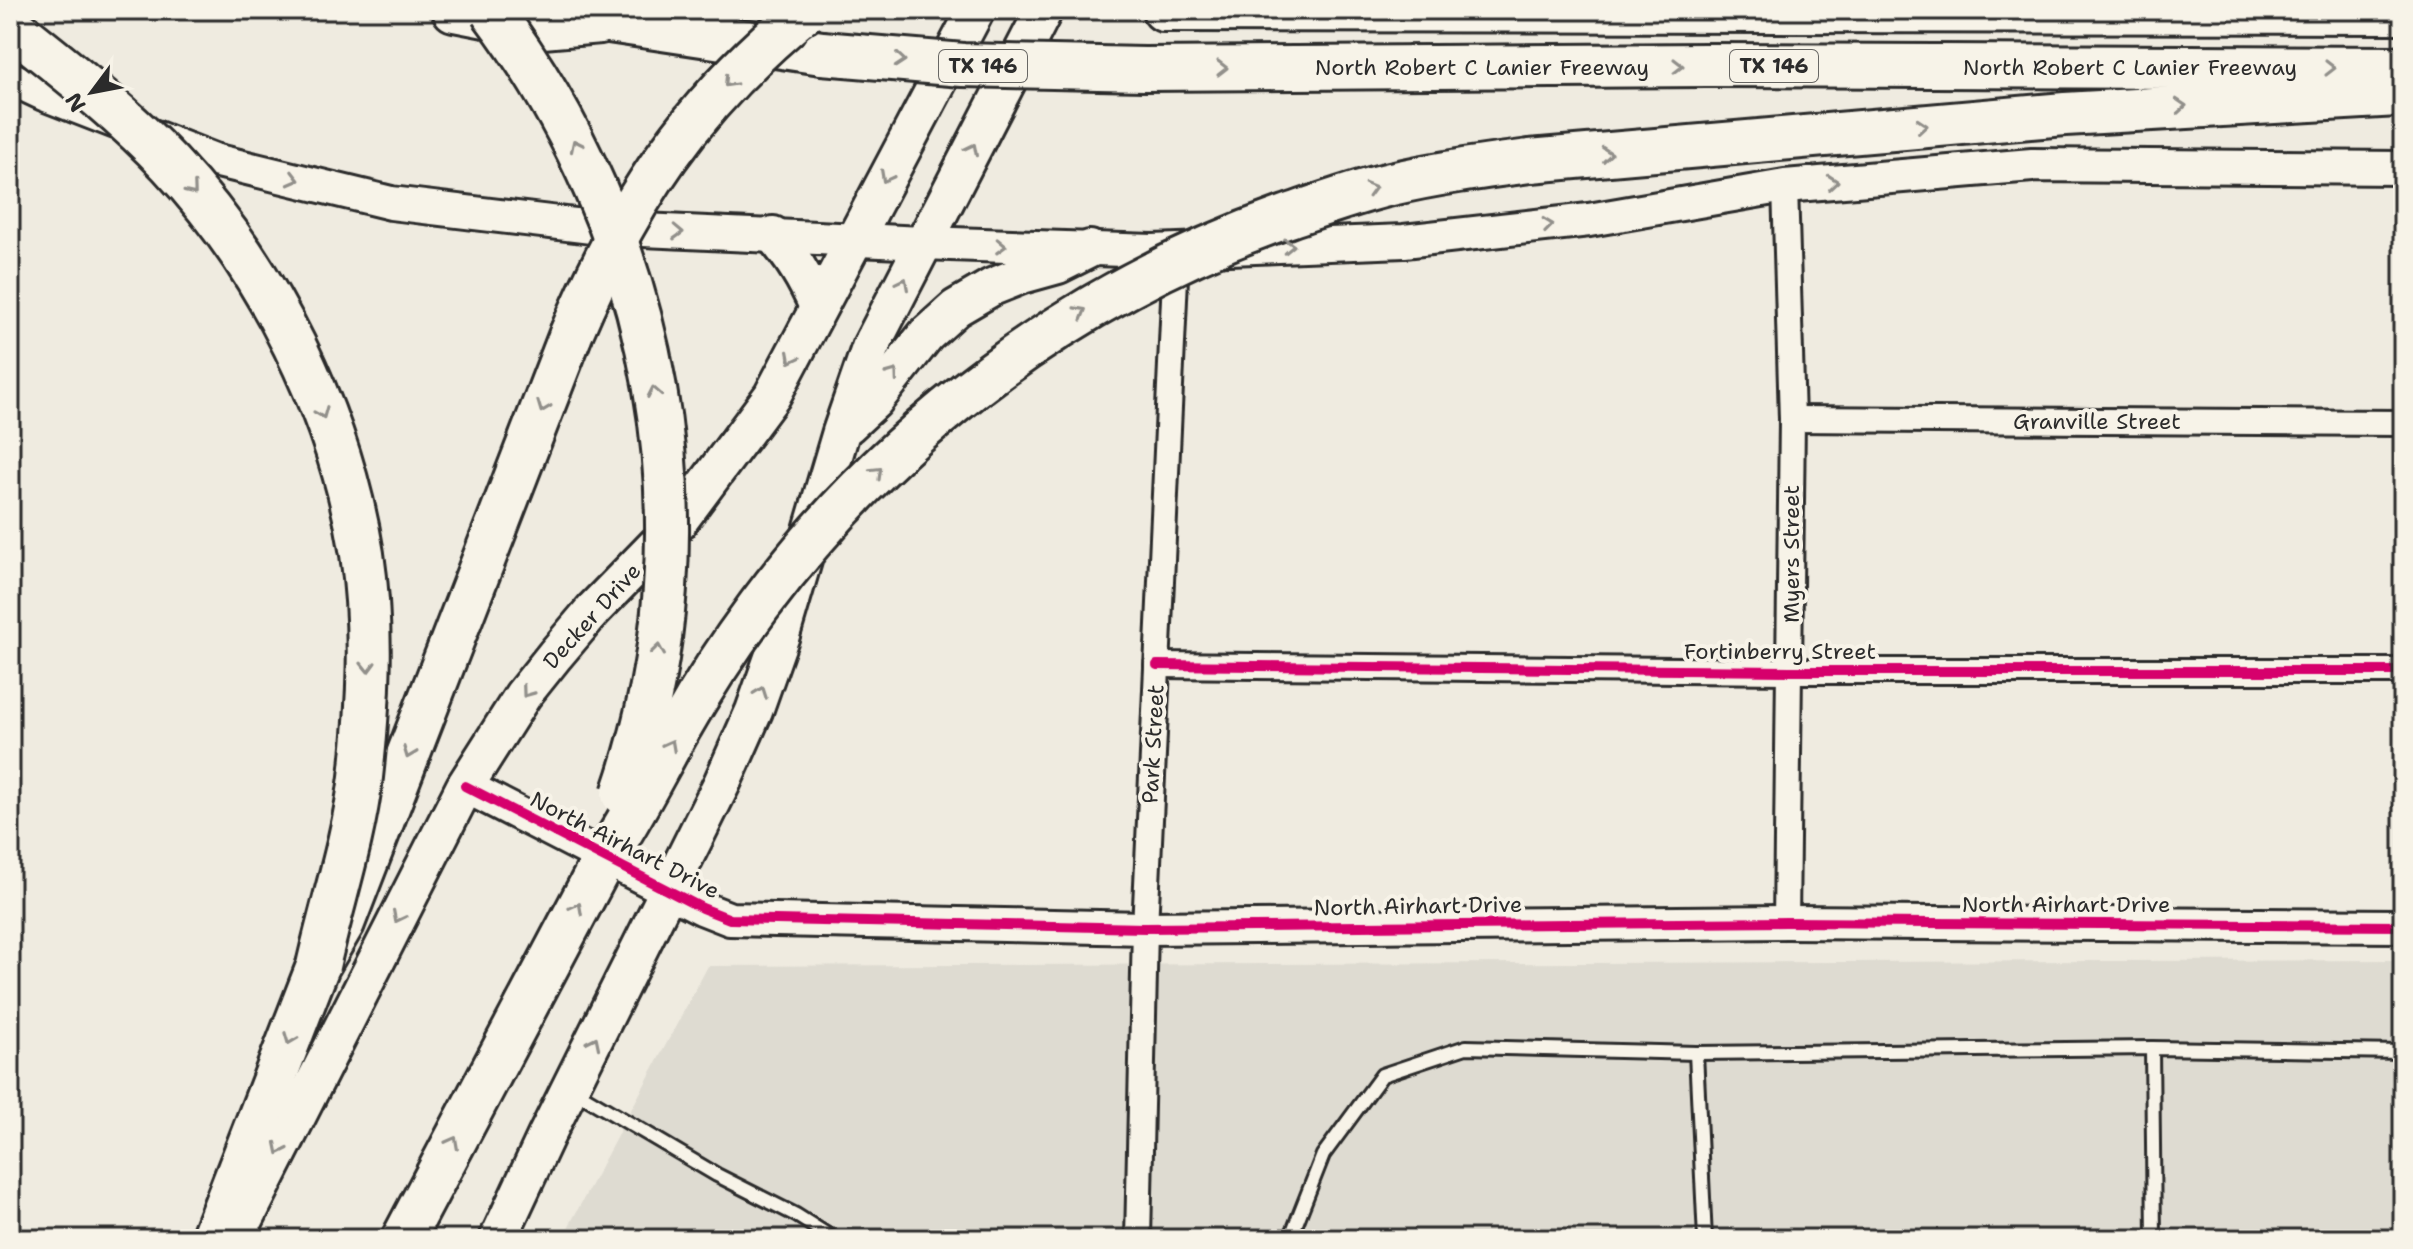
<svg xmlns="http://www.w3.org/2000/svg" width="2413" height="1249" font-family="'Shantell Sans',sans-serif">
<rect width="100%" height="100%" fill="#efebe0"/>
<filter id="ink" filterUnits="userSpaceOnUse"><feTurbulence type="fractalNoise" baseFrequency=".0125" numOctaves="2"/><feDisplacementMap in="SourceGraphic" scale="16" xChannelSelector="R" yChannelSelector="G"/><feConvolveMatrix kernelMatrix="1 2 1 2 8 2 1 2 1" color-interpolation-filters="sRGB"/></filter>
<g filter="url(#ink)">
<polygon fill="#dedbd1" points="2403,960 2403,1239 562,1239 708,966"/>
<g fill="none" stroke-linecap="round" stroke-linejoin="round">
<defs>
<g id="lane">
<polyline points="2152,1048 2154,1239"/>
<polyline points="1696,1053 1705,1239"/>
<polyline points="573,1090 717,1175 796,1215 834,1239"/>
<polyline points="1290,1239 1323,1155 1382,1075 1466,1047 1696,1053 2152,1048 2403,1052"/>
</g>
<g id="street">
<polyline points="1785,186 1792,419 1786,922"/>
<polyline points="1792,419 2403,423"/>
<polyline points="1157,665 1790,671 2403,671"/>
<polyline points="1138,1239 1145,928 1176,256"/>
</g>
<g id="secondary">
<polyline points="10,78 44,94 214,160 391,203 600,228 923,243 1153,251 1404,241 1589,220 1785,186 2032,165 2403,168"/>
<polyline points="465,786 702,908 730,919 1145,928 1786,922 2403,926"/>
</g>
<g id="primary">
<path d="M773 235C793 257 806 279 818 307"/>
<polyline points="848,425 874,401 926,335 956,308 992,287 1022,275 1058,265 1090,249"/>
<polyline points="235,1239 465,786 523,695 555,655 594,609 676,525 772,396 976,10"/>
<polyline points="498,1239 546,1136 722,783 754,711 781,635 841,432 870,348 1044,10"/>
</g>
<g id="highway">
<polyline points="454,10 542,27 600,22"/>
<polyline points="566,10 609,21 822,53"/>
<polyline points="1164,10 2403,12"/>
<polyline points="1144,69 1707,65 2403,68"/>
<polyline points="1530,161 2065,114 2398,95"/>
<polyline points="212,1239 318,966 343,923 571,334"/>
<polyline points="403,1239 603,861"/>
</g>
</defs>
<use href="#lane" stroke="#2b2b2b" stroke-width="18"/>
<use href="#street" stroke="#2b2b2b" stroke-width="30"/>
<use href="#secondary" stroke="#2b2b2b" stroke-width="38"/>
<use href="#primary" stroke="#2b2b2b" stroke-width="42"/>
<use href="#highway" stroke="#2b2b2b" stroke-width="48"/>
<use href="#lane" stroke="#f7f3e8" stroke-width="12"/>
<use href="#street" stroke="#f7f3e8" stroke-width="24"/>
<use href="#secondary" stroke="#f7f3e8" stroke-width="32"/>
<use href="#primary" stroke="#f7f3e8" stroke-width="36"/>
<use href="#highway" stroke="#f7f3e8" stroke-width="42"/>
<defs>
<g id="highway-bridge">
<path d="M491 10C659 233 715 528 623 794"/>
<path d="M10 25C65 69 121 112 170 164 267 267 340 414 362 554 373 628 369 704 361 777 353 842 332 903 318 966"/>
<polyline points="822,53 963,65 1144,69"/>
<path d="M571 334C628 199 692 103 806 10"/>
<path d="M603 861C632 818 654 773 679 729 703 686 730 645 759 606 892 427 1076 291 1286 217 1321 205 1356 192 1391 184 1437 173 1484 167 1530 161"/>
</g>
</defs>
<use href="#highway-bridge" stroke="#2b2b2b" stroke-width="48" stroke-linecap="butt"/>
<use href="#highway-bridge" stroke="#f7f3e8" stroke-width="42"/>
<defs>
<g id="cycleway">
<polyline points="1157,665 1790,671 2403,671"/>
<polyline points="465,786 702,908 730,919 1145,928 1786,922 2403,926"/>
</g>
</defs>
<use href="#cycleway" stroke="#f7f3e8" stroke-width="15"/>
<use href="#cycleway" stroke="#d6006c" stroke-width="10"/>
</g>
<defs><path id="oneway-chevron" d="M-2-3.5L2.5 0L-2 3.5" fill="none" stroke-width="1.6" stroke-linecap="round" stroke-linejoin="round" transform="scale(2)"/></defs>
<g stroke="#918f8a">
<use href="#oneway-chevron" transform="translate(900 60) rotate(5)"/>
<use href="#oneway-chevron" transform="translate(1678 66)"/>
<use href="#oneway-chevron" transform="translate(1222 68)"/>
<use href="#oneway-chevron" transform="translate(2330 68)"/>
<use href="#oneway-chevron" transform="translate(729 82) rotate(134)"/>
<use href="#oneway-chevron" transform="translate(2181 106) rotate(-4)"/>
<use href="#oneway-chevron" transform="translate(1922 126) rotate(-5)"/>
<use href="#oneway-chevron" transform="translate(576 145) rotate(-116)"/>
<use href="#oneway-chevron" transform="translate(972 149) rotate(-63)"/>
<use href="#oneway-chevron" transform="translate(1607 154) rotate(-5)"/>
<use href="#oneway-chevron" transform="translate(886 177) rotate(118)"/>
<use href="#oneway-chevron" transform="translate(294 179) rotate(14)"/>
<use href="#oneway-chevron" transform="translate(1833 182) rotate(-5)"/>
<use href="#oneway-chevron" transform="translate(1371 189) rotate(-16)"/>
<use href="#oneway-chevron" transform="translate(192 190) rotate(50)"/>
<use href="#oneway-chevron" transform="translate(1548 225) rotate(-7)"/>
<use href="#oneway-chevron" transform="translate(678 232) rotate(2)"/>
<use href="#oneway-chevron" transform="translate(1001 246) rotate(2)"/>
<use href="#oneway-chevron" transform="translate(1289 246) rotate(-2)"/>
<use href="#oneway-chevron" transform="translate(903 283) rotate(-63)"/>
<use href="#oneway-chevron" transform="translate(1081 312) rotate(-30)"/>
<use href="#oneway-chevron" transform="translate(792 358) rotate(117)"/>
<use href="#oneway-chevron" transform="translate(893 374) rotate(-54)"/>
<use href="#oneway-chevron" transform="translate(654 392) rotate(-101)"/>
<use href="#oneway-chevron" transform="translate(543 407) rotate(111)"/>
<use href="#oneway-chevron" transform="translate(322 413) rotate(68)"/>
<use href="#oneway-chevron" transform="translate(877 472) rotate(-44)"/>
<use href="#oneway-chevron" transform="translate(658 650) rotate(-82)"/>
<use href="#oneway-chevron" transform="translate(368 667) rotate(89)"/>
<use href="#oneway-chevron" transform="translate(527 692) rotate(126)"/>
<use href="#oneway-chevron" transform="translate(761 692) rotate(-70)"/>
<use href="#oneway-chevron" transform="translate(670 745) rotate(-62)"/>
<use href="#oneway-chevron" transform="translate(409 753) rotate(111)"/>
<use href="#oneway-chevron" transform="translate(577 908) rotate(-62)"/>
<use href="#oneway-chevron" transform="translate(398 917) rotate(117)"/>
<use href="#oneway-chevron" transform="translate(290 1039) rotate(111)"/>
<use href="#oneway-chevron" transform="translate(594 1042) rotate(-64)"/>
<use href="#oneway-chevron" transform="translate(453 1142) rotate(-62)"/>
<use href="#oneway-chevron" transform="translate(280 1149) rotate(116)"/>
</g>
</g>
<g text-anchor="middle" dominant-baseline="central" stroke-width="8" stroke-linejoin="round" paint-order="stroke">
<g fill="#f7f3e8" stroke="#686764" stroke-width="2">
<rect x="939" y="50" width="88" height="32" rx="6"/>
<rect x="1730" y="50" width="88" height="32" rx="6"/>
</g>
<g font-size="20" font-weight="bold" fill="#2b2b2b">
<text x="983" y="66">TX 146</text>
<text x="1774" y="66">TX 146</text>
</g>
<g font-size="22" fill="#2b2b2b" stroke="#f7f3e8">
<text x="1482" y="67">North Robert C Lanier Freeway</text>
<text x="2130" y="67">North Robert C Lanier Freeway</text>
<text x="2097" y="421">Granville Street</text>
<text transform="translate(1791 554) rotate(-90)">Myers Street</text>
<text transform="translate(592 616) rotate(-48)">Decker Drive</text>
<text x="1780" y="651">Fortinberry Street</text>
<text transform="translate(1153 744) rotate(-87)">Park Street</text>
<text transform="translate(625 845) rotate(27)">North Airhart Drive</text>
<text x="2066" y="904">North Airhart Drive</text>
<text transform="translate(1418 906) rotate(-1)">North Airhart Drive</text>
</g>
</g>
<rect width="2413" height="1249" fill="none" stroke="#f7f3e8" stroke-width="40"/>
<rect x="20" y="20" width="2373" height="1209" fill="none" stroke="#2b2b2b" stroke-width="3" filter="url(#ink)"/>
<g transform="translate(92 92) rotate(238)" stroke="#f7f3e8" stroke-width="6" paint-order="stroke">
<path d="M0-6L14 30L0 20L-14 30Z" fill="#2b2b2b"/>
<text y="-12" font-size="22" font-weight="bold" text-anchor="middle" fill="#2b2b2b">N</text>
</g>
</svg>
